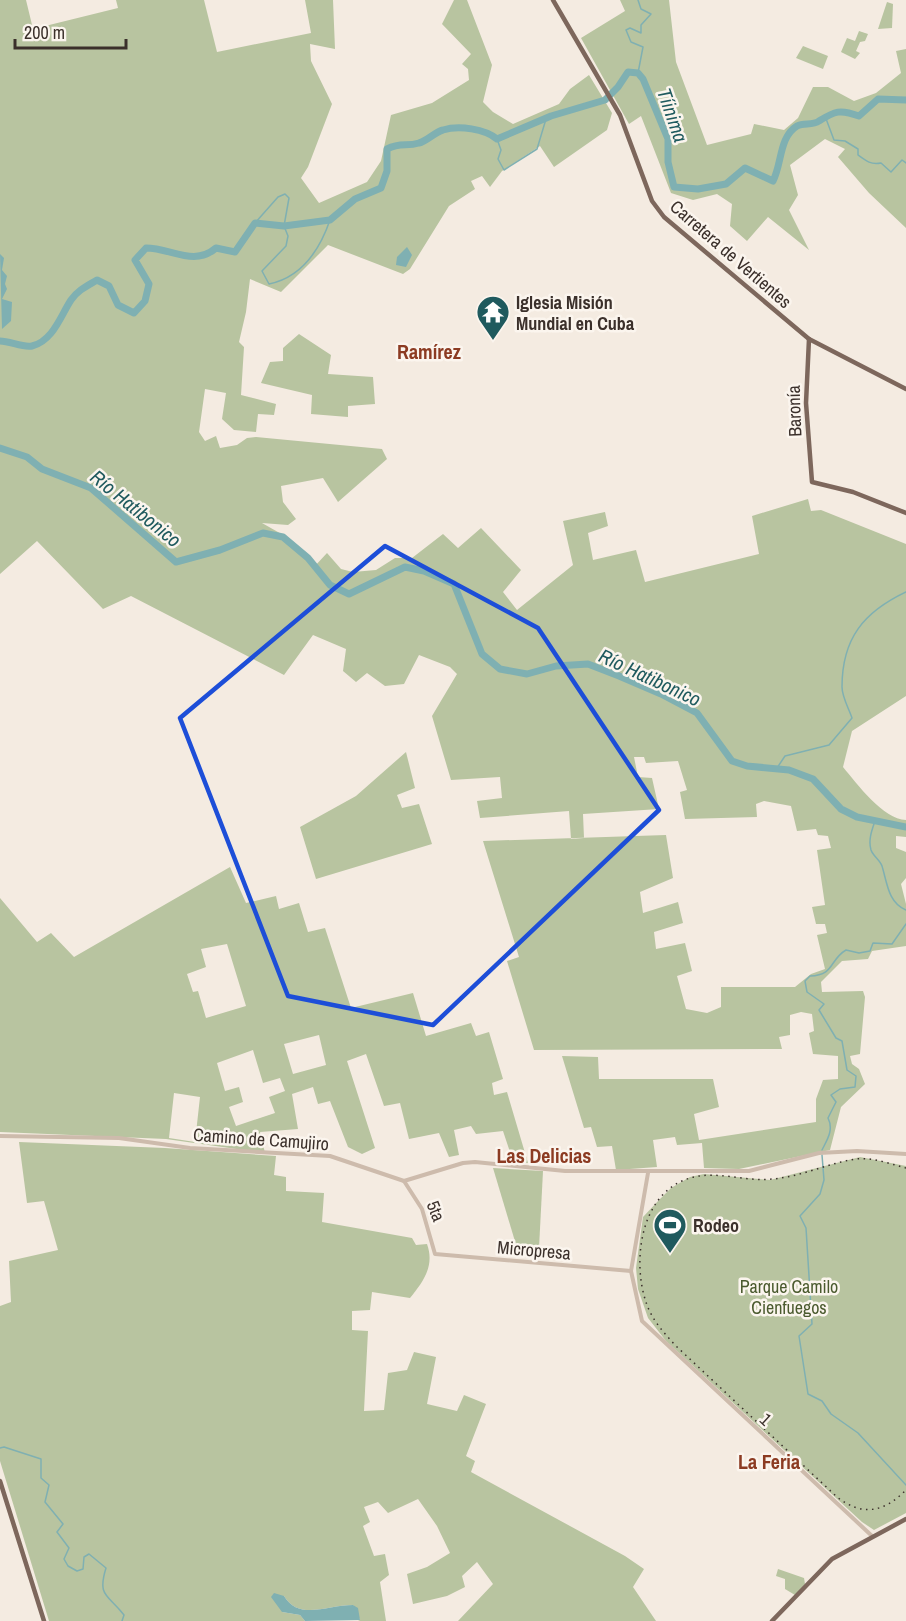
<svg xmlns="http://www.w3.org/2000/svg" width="906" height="1621" font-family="'Archivo Narrow',sans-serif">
<rect width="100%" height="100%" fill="#f4ebe1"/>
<g fill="#b8c4a0" fill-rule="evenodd">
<path d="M0 0H26L33 29 118 8 116 0H204L217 52 311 33 305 0H333L335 49 310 44 311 61 332 104 308 167 301 178 319 203 367 182 381 161 391 115 432 103 469 80 468 69 462 64 471 54 442 24 454 0H467L492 65 483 102 493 112 513 124 559 104 570 89 589 75 612 113 607 130 554 167 540 146 502 171 490 187 482 176 471 181 475 189 449 206 410 269 403 274 328 245 281 292 250 279 246 312 239 342 244 347 241 395 276 404 274 415 258 414 256 432 234 430 222 419 226 393 205 389 199 432 205 441 216 436 220 448 237 445 247 438 256 437 382 449 387 459 338 502 323 478 281 486 283 502 296 519 288 525 262 523 285 536 314 567 327 553 341 569 353 572 376 570 395 558H412L443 534 458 548 481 528 521 570 503 592 517 610 573 565 563 521 605 512 608 526 588 533 593 560 636 550 645 582 759 554 752 516 808 499 811 511 821 510 906 544V696L852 731 843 767C857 784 883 819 906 820V837L896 836V848L906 852V878L901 884 906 904V946L872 951 868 959 842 961 821 982 822 992 863 991 865 997 860 1054 850 1056 852 1064 859 1069 865 1084 841 1107 830 1150 739 1169 704 1168 702 1143 677 1145 675 1137 653 1140 657 1167 616 1170 612 1146 597 1147 591 1127 584 1128 562 1056 598 1057 599 1079H713L719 1107 694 1114 699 1140 816 1122V1099L823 1080 838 1079V1056L813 1054 809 1033 814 1031 812 1014 801 1012 790 1015V1035L779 1037 782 1049 534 1050 507 961 519 957 483 841 666 835 673 878 640 892 643 913 678 902 683 923 654 932 656 949 685 943 692 971 677 976 686 1009 707 1013 721 1007V987H795L811 974 825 969 817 935 827 933 825 924H816L812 907 825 905 817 850 831 848 828 836 818 835 816 829 797 831 791 806 764 801 756 804 757 817 685 819 680 792 687 790 678 761 646 763 644 757H634L638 777 652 778 659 809 583 814 584 838 571 839 569 811 480 818 477 801 502 798 500 777 451 780 432 716 457 674 450 667 419 655 404 684 385 686 367 673 356 682 343 671 346 649 313 635 284 675 131 596 103 609 37 541 0 574Z"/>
<polygon points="620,0 669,0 676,62 707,145 751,134 754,124 784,130 798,118 813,87 828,87 854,101 876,93 901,73 896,51 906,49 906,228 869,193 838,157 845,149 825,139 790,165 798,195 789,210 809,250 768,217 747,241 730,226 732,204 717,194 693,200 671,193 641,116 629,124 581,38 625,11"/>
<polygon points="887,2 893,4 892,28 878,29"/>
<polygon points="859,31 868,34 865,41 860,42 856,51 860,53 855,59 841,52 847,38 855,41"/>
<polygon points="803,46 828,56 823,69 796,58"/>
<polygon points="299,334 331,355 328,374 373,377 375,404 348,406 348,417 311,414 312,395 261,383 270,362 283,361 283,348"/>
<polygon points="406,752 415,788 397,795 402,808 419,804 432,844 316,879 300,827 356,796"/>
<path d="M230 867 246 903 276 896 279 909 299 903 308 932 325 928 351 1008 413 993 426 1036 471 1023 476 1036 489 1032 503 1079 492 1083 494 1095 507 1092 528 1163 513 1161 503 1131 476 1134 471 1126 454 1130 459 1155 449 1157 439 1133 409 1139 400 1103 384 1106 366 1054 347 1061 375 1148 362 1154 348 1147 330 1101 318 1104 313 1087 292 1094 298 1129 260 1132 265 1153 166 1139 0 1132V898L37 942 51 933 74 957ZM227 944 246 1006 206 1018 198 991 193 992 187 974 206 967 201 949ZM319 1035 326 1065 293 1074 284 1044ZM253 1050 263 1083 280 1078 285 1091 269 1097 275 1113 236 1126 229 1107 243 1102 239 1087 225 1091 217 1063ZM174 1093 200 1097 195 1142 169 1138Z"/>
<path d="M19 1142 165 1148 276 1156 274 1175 286 1177V1191L324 1193 322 1222 412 1238 416 1245 427 1244C435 1266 423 1282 410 1298L372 1292 370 1310 352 1311V1330L368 1331 364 1411 384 1410 388 1373 407 1370 414 1352 436 1357 427 1404 457 1411 464 1395 486 1404 466 1456 475 1461 471 1472 625 1556 644 1569 633 1587 656 1621H458L493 1584 477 1562 462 1576 465 1587 447 1596 413 1604 407 1574 427 1567 450 1553 437 1526 418 1499 388 1513 378 1502 364 1507 370 1522 363 1526 374 1556 385 1554 389 1575 380 1582 386 1621H358L360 1620 353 1605C327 1605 299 1621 284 1596L282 1612 300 1615 305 1621H49L0 1461V1306L11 1302 9 1261 58 1250 44 1201 27 1203Z"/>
<polygon points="860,1157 906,1166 906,1513 874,1530 862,1522 666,1341 648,1318 638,1289 636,1268 643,1217 659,1200 671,1188 690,1177 704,1174 770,1180"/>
<polygon points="493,1168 543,1171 539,1248 517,1248"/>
<polygon points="778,1569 804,1578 805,1584 795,1595 785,1589 785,1579 776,1576"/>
</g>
<g fill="#7fb0b2">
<polygon points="407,247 412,255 406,267 396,265 397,257"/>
<polygon points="0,254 4,258 2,270 7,276 5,284 7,289 2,299 12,302 11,321 2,329"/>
<path d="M274 1593 284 1596C299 1621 327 1605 353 1605L358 1608 360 1620 305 1621 300 1615 282 1612 271 1597Z"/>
</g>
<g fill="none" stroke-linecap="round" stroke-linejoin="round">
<g stroke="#7fb0b2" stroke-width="1.5">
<polyline points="638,73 643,47 631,42 626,30 630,28 641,33 641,25 651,14 641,9 638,0"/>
<path d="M825 116 834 140 845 141 858 149V155C866 161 871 165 881 163L891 172 902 160 906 163"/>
<polyline points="497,139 501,150 498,159 504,170 537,149 546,119"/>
<path d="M255 223 278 197 285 194 289 198 284 226 288 236 286 246 262 271 269 284C303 277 320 249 330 220"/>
<path d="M777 768 785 756 829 745 852 718C849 709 842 697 842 687 842 638 864 612 906 592"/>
<path d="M875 821C872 830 868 840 871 850 873 856 880 860 882 866 887 882 888 903 906 910"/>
<path d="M822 1150C827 1140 834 1130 828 1118L836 1102 831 1095 840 1089 855 1087 856 1076 847 1070 842 1041 836 1038 819 1010 824 1004 807 992 805 981 810 976C835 975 829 960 846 950L859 953 870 951 873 943 892 944 906 924"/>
<polyline points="822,1155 824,1180 820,1194 800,1216 806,1228 812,1324 799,1336 808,1394 822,1401 831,1414 858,1433 906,1485"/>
<path d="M0 1448 4 1447 41 1459V1478L49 1485 45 1502 63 1524 57 1532 69 1548 64 1559 68 1566 77 1571 83 1569 84 1557 89 1554 106 1568C97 1597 108 1594 124 1615L122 1621"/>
</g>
<g stroke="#7fb0b2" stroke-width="7">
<path d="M0 341C10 341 23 348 32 346 53 341 61 315 71 300 78 290 87 286 97 280L109 286 118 305 134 313 145 301 149 284 135 260 146 248C171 248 194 267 216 248L235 252 255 223 284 226 330 220 355 199 381 188 387 171V149C401 142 406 147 419 143 427 141 435 132 443 130 459 125 485 129 497 139L551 116 605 100 618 87 628 72 638 73 643 79 668 139V162L674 187 698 189 726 184 745 168 773 181C782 164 779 137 797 126 804 122 812 126 819 121 835 111 840 109 859 116L878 99 906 100"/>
<polyline points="0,448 27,457 42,469 91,488 176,562 220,550 263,533 283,537 308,558 330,585 349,594 405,567 424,571 454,584 482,654 500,669 527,674 556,666 588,664 619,676 661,694 697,713 732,761 747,766 789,770 813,779 841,809 857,817 906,827"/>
</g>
<g stroke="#cdbbac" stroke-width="4">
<polyline points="0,1136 119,1138 190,1148 330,1156 404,1181 463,1163 475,1162 565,1171 749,1171 819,1153 857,1151 906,1154"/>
<polyline points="648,1173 631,1271 642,1321 872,1536"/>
<polyline points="404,1181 422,1209 435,1254 631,1271"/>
</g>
<g stroke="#7d675c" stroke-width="4.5">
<polyline points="553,0 620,115 652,201 664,217 809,339 906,389"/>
<polyline points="809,339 806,403 812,482 853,492 906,513"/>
<polyline points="0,1481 44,1621"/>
<polyline points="772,1621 832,1559 906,1519"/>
</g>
<path stroke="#3b302b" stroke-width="1.5" stroke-dasharray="1.5 4.5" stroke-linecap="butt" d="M906 1168C890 1164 873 1157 856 1159 828 1163 801 1177 772 1179 746 1182 719 1171 694 1177 640 1189 631 1262 647 1305 653 1321 664 1333 676 1346L837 1497C863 1517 884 1512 906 1490"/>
</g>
<path fill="none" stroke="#1d4ed8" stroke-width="4.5" stroke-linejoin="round" d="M385 546 538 628 659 810 433 1025 288 996 180 718Z"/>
<defs>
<symbol id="temple-pin" viewBox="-11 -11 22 30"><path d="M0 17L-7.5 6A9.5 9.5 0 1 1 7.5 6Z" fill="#1f5a5e" stroke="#fbf5ee"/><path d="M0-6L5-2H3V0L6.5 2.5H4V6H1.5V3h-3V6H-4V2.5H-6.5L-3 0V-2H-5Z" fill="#fff"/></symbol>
<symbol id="stadium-pin" viewBox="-11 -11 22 30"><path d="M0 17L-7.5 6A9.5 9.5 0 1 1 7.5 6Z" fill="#1f5a5e" stroke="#fbf5ee"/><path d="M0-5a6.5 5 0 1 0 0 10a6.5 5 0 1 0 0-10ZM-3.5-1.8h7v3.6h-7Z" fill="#fff"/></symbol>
</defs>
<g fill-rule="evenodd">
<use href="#temple-pin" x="474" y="293" width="38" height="52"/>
<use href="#stadium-pin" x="651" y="1206" width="38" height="52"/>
</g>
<g text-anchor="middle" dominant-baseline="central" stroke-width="5" stroke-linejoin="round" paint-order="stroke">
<g font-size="18" fill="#3b302b" stroke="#fbf5ee">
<text transform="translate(731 254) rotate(41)">Carretera de Vertientes</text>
<text transform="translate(794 411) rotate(-92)">Baronía</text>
<text transform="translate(261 1139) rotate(4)">Camino de Camujiro</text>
<text transform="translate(436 1211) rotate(68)">5ta</text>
<text transform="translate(534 1250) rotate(5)">Micropresa</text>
<text transform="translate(766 1419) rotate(43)">1</text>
</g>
<g font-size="18" font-weight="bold" fill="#3b302b" stroke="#fbf5ee" text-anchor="start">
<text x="516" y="302">Iglesia Misión<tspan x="516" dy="21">Mundial en Cuba</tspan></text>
<text x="693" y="1225">Rodeo</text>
</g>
<g font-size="18" fill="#4a5a2e" stroke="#fbf5ee">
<text x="789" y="1286">Parque Camilo<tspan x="789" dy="21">Cienfuegos</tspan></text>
</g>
<g font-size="20" font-style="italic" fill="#1f5a5e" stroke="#fbf5ee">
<text transform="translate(673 115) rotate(71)">Tíinima</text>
<text transform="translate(136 508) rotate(39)">Río Hatibonico</text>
<text transform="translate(650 677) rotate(25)">Río Hatibonico</text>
</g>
<g font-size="20" font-weight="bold" fill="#8c3b22" stroke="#fbf5ee">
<text x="429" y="351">Ramírez</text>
<text x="544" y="1155">Las Delicias</text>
<text x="769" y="1461">La Feria</text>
</g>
</g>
<path d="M15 39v9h111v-9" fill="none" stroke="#3b302b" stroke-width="3"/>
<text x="24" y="39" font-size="18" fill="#3b302b" stroke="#fbf5ee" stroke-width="4.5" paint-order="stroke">200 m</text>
</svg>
